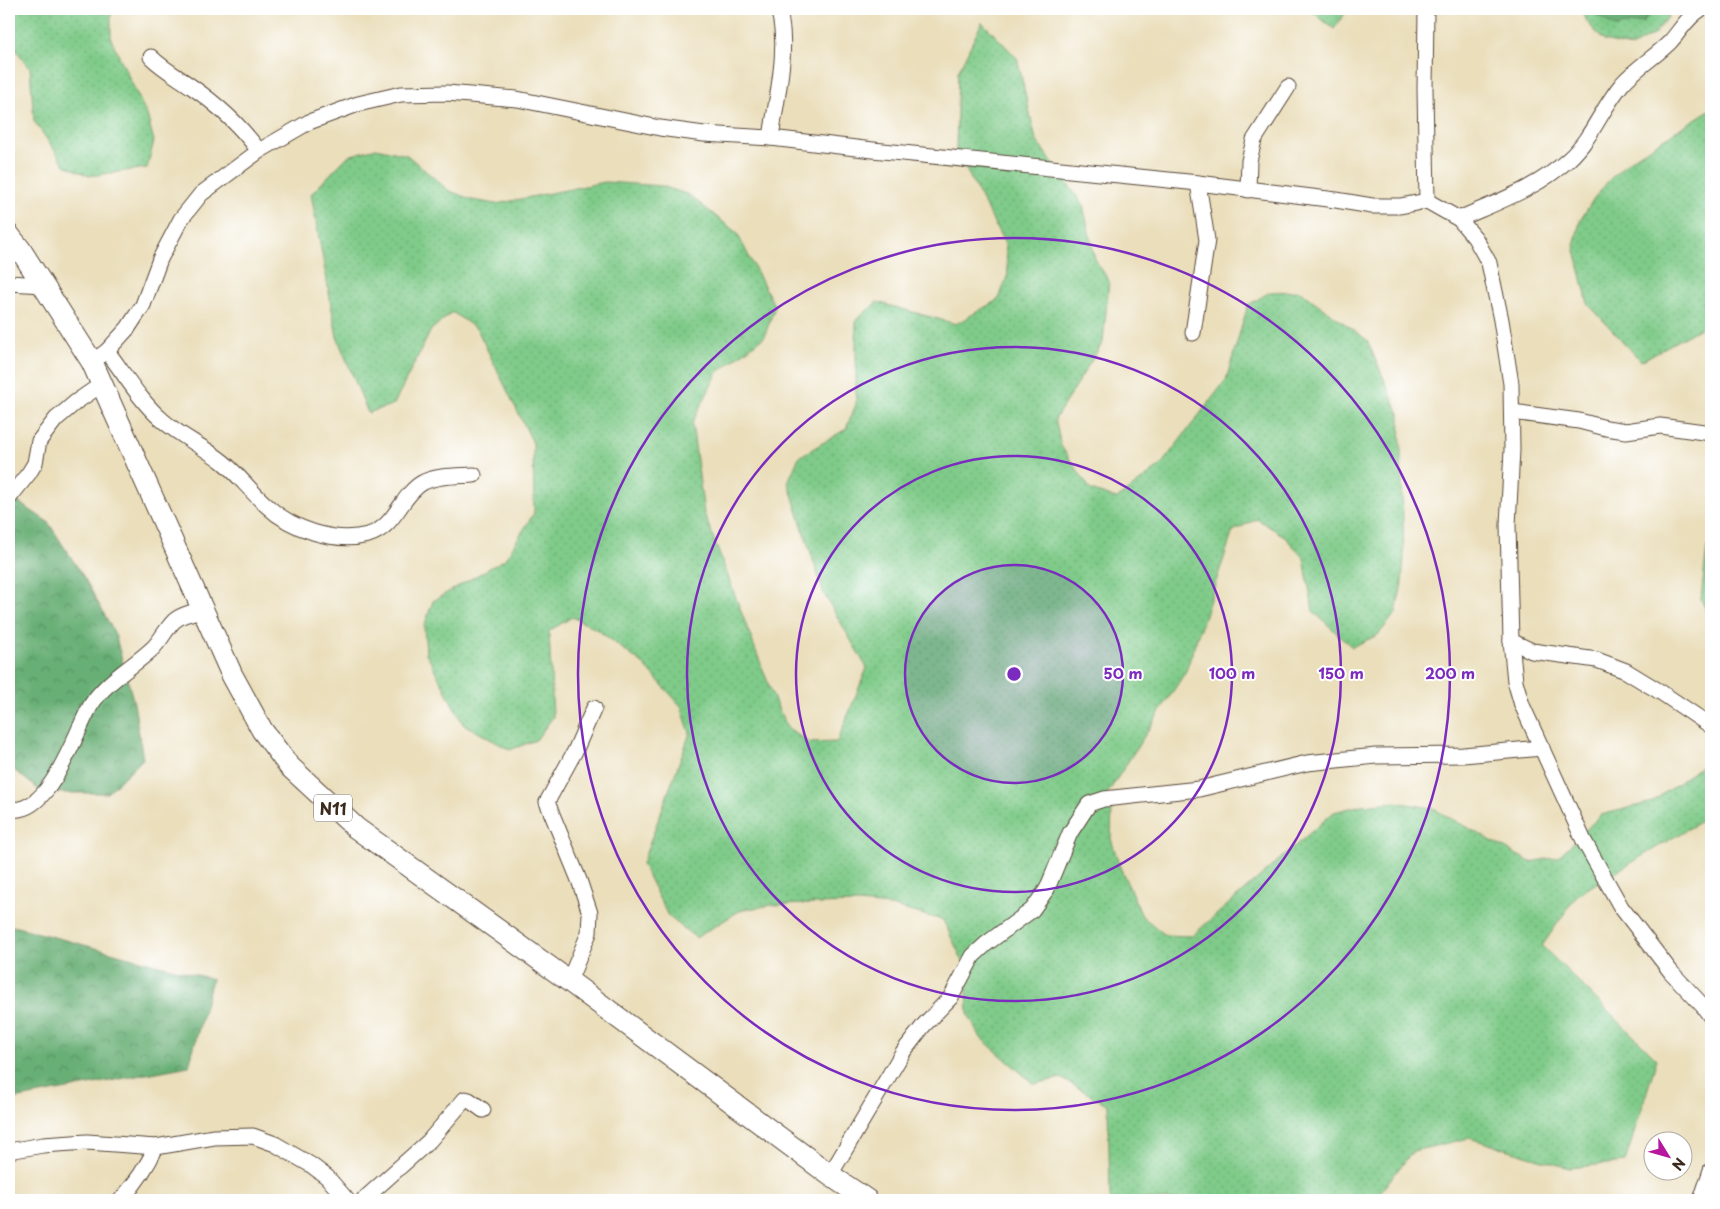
<svg xmlns="http://www.w3.org/2000/svg" width="1720" height="1209" font-family="'Playpen Sans',sans-serif">
<defs>
<pattern id="grass-dots" width="8" height="8" patternUnits="userSpaceOnUse" patternTransform="scale(1.25)"><rect width="8" height="8" fill="#7fcb89"/><path d="M2 2h.1M6 6h.1" fill="none" stroke="#6fae76" stroke-width="1.8" stroke-linecap="round"/></pattern>
<pattern id="forest-crowns" width="20" height="18" patternUnits="userSpaceOnUse" patternTransform="scale(1.25)"><rect width="20" height="18" fill="#67af75"/><path d="M2 6a3 3 0 1 1 6 0M12 15a3 3 0 1 1 6 0" fill="none" stroke="#568f5f"/></pattern>
</defs>
<rect width="100%" height="100%" fill="#fff"/>
<filter id="ink" filterUnits="userSpaceOnUse"><feTurbulence type="fractalNoise" baseFrequency=".02" numOctaves="2"/><feDisplacementMap in="SourceGraphic" scale="10" xChannelSelector="R" yChannelSelector="G"/><feConvolveMatrix kernelMatrix="1 2 1 2 8 2 1 2 1" color-interpolation-filters="sRGB"/></filter>
<filter id="wash" filterUnits="userSpaceOnUse"><feTurbulence type="fractalNoise" baseFrequency=".0096" numOctaves="4" result="noise"/><feDisplacementMap in="SourceGraphic" scale="20" xChannelSelector="R" yChannelSelector="G"/><feGaussianBlur stdDeviation="1.12" result="paint"/><feColorMatrix in="noise" values="0 0 0 0 0 0 0 0 0 0 0 0 0 0 0 0 0 1.4 0 .05"/><feComposite in="paint" operator="in"/></filter>
<g filter="url(#wash)">
<rect width="100%" height="100%" fill="#eadebb"/>
<g fill="url(#grass-dots)" stroke="#5d7a54">
<polygon points="9,9 111,9 111,39 147,115 154,141 147,168 89,176 65,165 34,121 30,68 9,41"/>
<polygon points="1309,9 1348,9 1334,29"/>
<polygon points="1582,9 1595,9 1597,15 1643,22 1652,9 1674,9 1655,34 1631,47 1604,41 1587,22"/>
<polygon points="982,22 1017,58 1036,140 1083,205 1095,259 1109,281 1103,342 1055,419 1061,446 1091,490 1117,499 1160,466 1226,380 1248,305 1270,292 1300,291 1367,340 1400,416 1404,557 1402,583 1396,613 1378,635 1352,647 1313,611 1304,558 1284,536 1257,519 1233,531 1186,671 1104,799 1112,806 1111,839 1120,867 1142,916 1165,935 1192,936 1334,812 1362,805 1395,802 1432,808 1530,862 1558,857 1601,815 1652,802 1711,759 1711,815 1577,895 1542,946 1657,1059 1625,1162 1569,1168 1469,1138 1413,1151 1374,1200 1110,1200 1108,1105 1061,1078 1034,1084 981,1038 968,1014 966,968 943,920 891,906 858,903 772,905 741,910 696,938 668,916 642,864 690,733 681,706 644,665 598,630 572,617 549,631 553,717 536,740 510,750 463,724 426,653 424,627 433,601 505,559 534,513 533,443 477,329 452,312 431,330 394,404 368,413 337,337 311,194 348,156 376,148 407,155 448,190 472,200 496,204 605,182 662,186 689,195 737,233 775,307 764,337 718,372 692,423 704,513 776,704 787,727 809,743 837,742 867,668 824,594 788,482 799,457 846,429 856,404 856,320 877,302 956,324 999,299 1008,274 1005,244 956,150 958,72"/>
<polygon points="1711,109 1711,322 1641,361 1588,304 1574,246 1580,221 1594,198 1611,178 1630,160"/>
<polygon points="1711,540 1711,623 1701,599 1707,548"/>
</g>
<g fill="url(#forest-crowns)" stroke="#516c4a">
<polygon points="1595,9 1652,9 1643,22 1615,27 1597,15"/>
<polygon points="9,496 48,522 85,579 115,634 134,703 143,759 107,793 43,793 9,766"/>
<polygon points="9,925 212,979 189,1066 9,1100"/>
</g>
</g>
<g filter="url(#ink)">
<g fill="none" stroke-linecap="round" stroke-linejoin="round">
<defs>
<g id="minor">
<polyline points="1426,9 1425,89 1427,201"/>
<path d="M151 57C163 69 178 77 192 87 218 105 240 125 259 151"/>
<path d="M771 138C776 99 790 46 778 9"/>
<polyline points="1248,190 1249,161 1254,140 1288,87"/>
<path d="M1459 219C1497 202 1538 188 1569 159 1592 138 1602 108 1622 84 1636 68 1655 57 1670 42 1681 30 1687 17 1701 9"/>
<polyline points="9,283 43,285"/>
<polyline points="1193,333 1207,240 1198,183"/>
<path d="M107 351C123 372 141 402 161 419 181 437 203 446 223 462 239 475 251 492 266 505 291 529 335 544 368 535 395 528 401 495 422 483 436 475 457 476 474 475"/>
<polyline points="92,362 107,351 128,328 143,305 160,259 181,219 201,194 259,151 309,122 358,104 401,94 447,93 517,99 660,128 704,134 771,138 873,150 1198,183 1336,200 1372,206 1400,206 1427,201 1459,219 1475,238 1489,263 1501,320 1511,384 1512,450 1508,525 1511,641 1515,681 1522,705 1584,841 1621,907 1671,972 1703,1006 1711,1017"/>
<polyline points="1512,412 1579,421 1606,428 1626,431 1660,426 1711,433"/>
<polyline points="9,498 29,473 35,463 39,441 56,419 76,402 102,384"/>
<polyline points="1511,641 1532,651 1597,660 1626,671 1662,693 1711,726"/>
<path d="M9 809C50 817 75 732 91 705 106 681 133 667 153 648 161 640 166 629 174 621 182 614 193 612 203 610"/>
<polyline points="569,981 589,933 590,913 579,880 547,802 575,751 594,708"/>
<polyline points="9,1151 43,1145 87,1142 156,1147 214,1137 253,1136 275,1144 311,1165 327,1177 347,1200"/>
<polyline points="830,1175 903,1052 924,1025 951,997 973,956 986,944 1032,910 1047,889 1070,833 1089,804 1104,799 1199,789 1307,763 1376,756 1463,755 1542,748"/>
<path d="M121 1200C135 1184 147 1167 156 1147"/>
<polyline points="363,1200 429,1141 465,1099 469,1100 483,1110"/>
<polyline points="1701,1200 1711,1170"/>
</g>
<polyline id="highway" points="9,235 20,249 92,362 232,675 262,730 289,766 356,828 569,981 830,1175 867,1200"/>
</defs>
<use href="#minor" stroke="#554536" stroke-width="17"/>
<use href="#highway" stroke="#554536" stroke-width="23"/>
<use href="#minor" stroke="#fff" stroke-width="15"/>
<use href="#highway" stroke="#fff" stroke-width="21"/>
</g>
</g>
<circle cx="1014" cy="674" r="109" fill="#7b2cbf" fill-opacity=".12"/>
<g fill="none" stroke="#7b2cbf" stroke-width="2.5">
<circle cx="1014" cy="674" r="109"/>
<circle cx="1014" cy="674" r="218"/>
<circle cx="1014" cy="674" r="327"/>
<circle cx="1014" cy="674" r="436"/>
</g>
<g text-anchor="middle" dominant-baseline="central" stroke-width="4" stroke-linejoin="round" paint-order="stroke">
<rect fill="#fff" stroke="#766a62" stroke-width="1" x="314" y="794.5" width="38" height="27" rx="4"/>
<g font-size="16" font-weight="bold" fill="#3b2a1e">
<text x="333" y="808">N11</text>
</g>
</g>
<circle cx="1014" cy="674" r="8" fill="#7b2cbf" stroke="#fff" stroke-width="2.5"/>
<g font-size="15" text-anchor="middle" font-weight="bold" fill="#7b2cbf" stroke="#fff" stroke-width="4" stroke-linejoin="round" paint-order="stroke">
<text x="1123" y="679">50 m</text>
<text x="1232" y="679">100 m</text>
<text x="1341" y="679">150 m</text>
<text x="1450" y="679">200 m</text>
</g>
<rect width="1720" height="1209" fill="none" stroke="#fff" stroke-width="30"/>
<g transform="translate(1668 1156) rotate(127)"><circle r="24" fill="#ffffff" stroke="#b1aaa5"/>
<path d="M0-4L9 19L0 12L-9 19Z" fill="#b5179e"/>
<text y="-8" font-size="14" font-weight="bold" text-anchor="middle" fill="#3b2a1e">N</text>
</g>
</svg>
